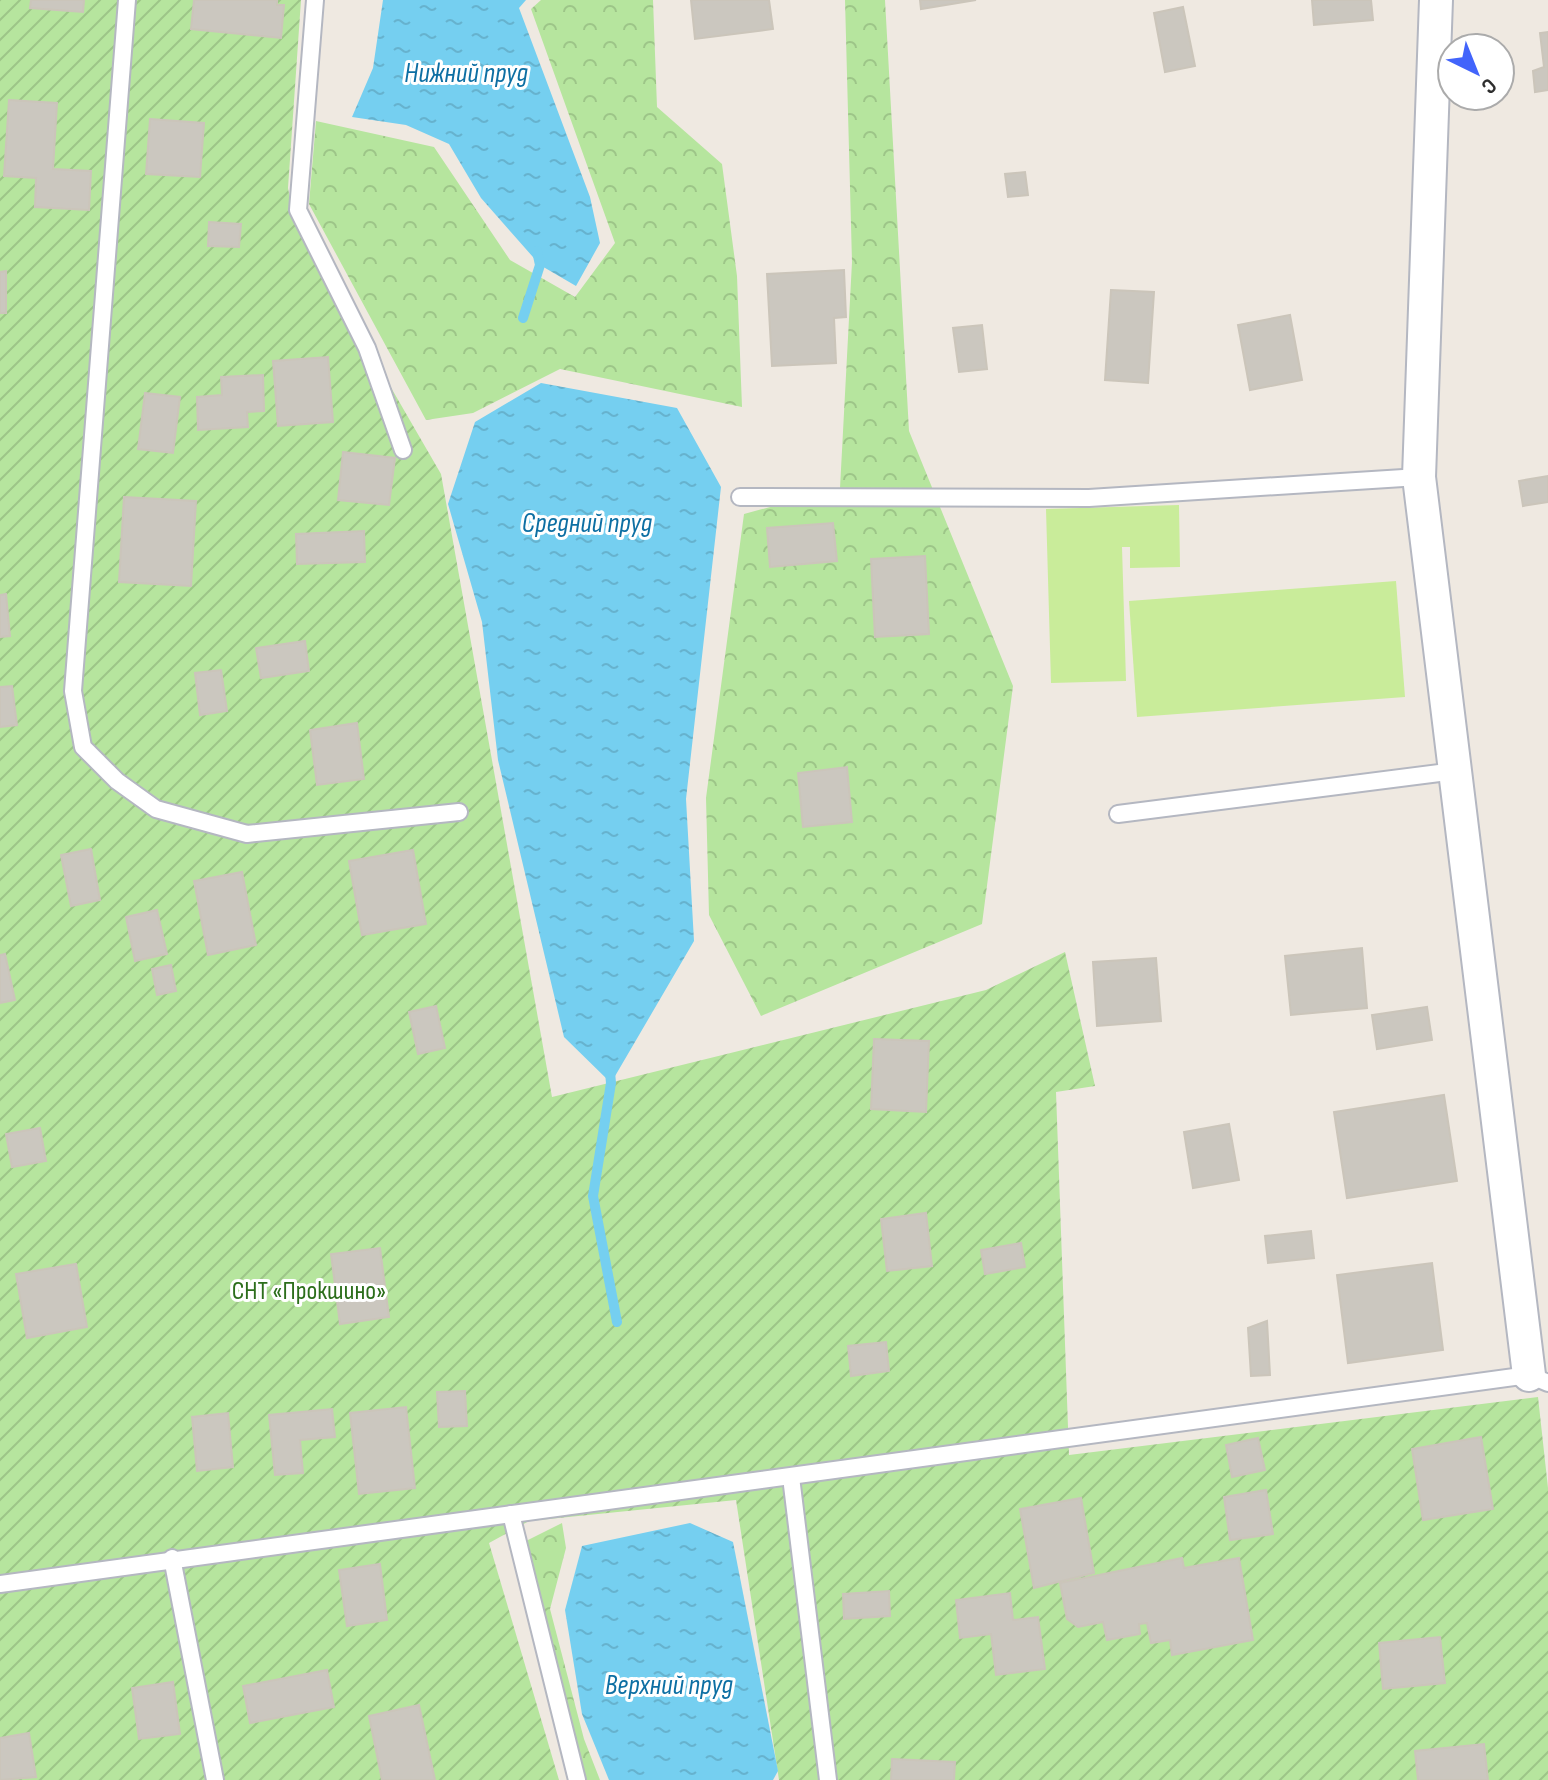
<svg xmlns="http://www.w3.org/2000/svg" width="1548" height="1780" font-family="'Sofia Sans Condensed',sans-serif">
<defs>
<pattern id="forest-crowns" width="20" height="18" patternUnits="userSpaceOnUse" patternTransform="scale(2)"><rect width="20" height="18" fill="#b6e59e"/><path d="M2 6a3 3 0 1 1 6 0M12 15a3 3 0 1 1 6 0" fill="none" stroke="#9dc588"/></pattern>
<pattern id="garden-furrows" width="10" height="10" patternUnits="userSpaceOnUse" patternTransform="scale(2)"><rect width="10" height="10" fill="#b6e59e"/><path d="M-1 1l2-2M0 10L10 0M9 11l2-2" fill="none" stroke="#9dc588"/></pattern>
<pattern id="water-ripples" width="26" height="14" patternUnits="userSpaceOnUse" patternTransform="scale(2)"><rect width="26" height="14" fill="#75cff0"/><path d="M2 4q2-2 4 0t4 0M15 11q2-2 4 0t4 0" fill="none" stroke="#66b2ce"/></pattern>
</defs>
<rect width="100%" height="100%" fill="#efe9e1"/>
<g fill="url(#forest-crowns)">
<polygon points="541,0 653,0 657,107 722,164 737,276 742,407 560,369 473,413 426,420 309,204 316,121 434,147 510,260 575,297 615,243 531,9"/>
<polygon points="845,0 885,0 909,431 1013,686 982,924 761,1016 709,915 706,798 744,514 840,488 852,262"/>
<polygon points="562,1523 566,1548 550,1609 584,1739 600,1780 582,1780 520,1544"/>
</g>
<polygon fill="url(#garden-furrows)" points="0,0 301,0 288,188 294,220 441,474 552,1097 986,990 1065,952 1095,1086 1056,1092 1069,1455 1538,1397 1548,1488 1548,1780 779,1780 736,1500 529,1521 489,1543 559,1780 0,1780"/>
<g fill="#c9ec9a">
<polygon points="1179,505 1180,567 1130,568 1130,547 1122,547 1126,681 1051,683 1046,509"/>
<polygon points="1396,581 1405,697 1137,717 1129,601"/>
</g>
<g fill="url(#water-ripples)">
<polygon points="383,0 526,0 519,8 590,197 600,243 576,286 540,265 481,198 449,144 406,125 352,117 373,68"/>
<polygon points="541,383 677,408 721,487 686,799 694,941 611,1083 564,1037 498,760 482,622 448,504 475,422"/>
<polygon points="690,1523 733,1542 778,1771 773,1780 609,1780 582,1714 565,1610 582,1546"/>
</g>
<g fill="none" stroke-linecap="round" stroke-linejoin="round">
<g stroke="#75cff0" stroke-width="10">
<polyline points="523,318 540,265 537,251"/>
<polyline points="610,1072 611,1083 593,1196 617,1322"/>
</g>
</g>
<g fill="#cbc7bf" stroke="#cbc5ba" stroke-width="2">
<polygon points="31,0 84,0 83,12 30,8"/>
<polygon points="194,0 277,0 277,5 284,5 281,38 191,29"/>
<polygon points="691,0 769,0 773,29 695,39"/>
<polygon points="920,0 976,0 921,9"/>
<polygon points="1312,0 1371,0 1373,20 1314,25"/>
<polygon points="1183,7 1195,66 1165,72 1154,13"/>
<polygon points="1548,32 1548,90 1535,92 1533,71 1544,67 1540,33"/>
<polygon points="9,100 57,103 53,169 91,171 89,210 35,207 36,178 4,176"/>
<polygon points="150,119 204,123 200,177 146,174"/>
<polygon points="1025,172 1028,195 1008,197 1005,174"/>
<polygon points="209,222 241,224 239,247 208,246"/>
<polygon points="844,270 846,317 834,318 836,363 772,366 767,274"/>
<polygon points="6,271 6,313 0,313 0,272"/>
<polygon points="1111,290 1154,292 1148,383 1105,380"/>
<polygon points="1290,315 1302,380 1250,390 1238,325"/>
<polygon points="982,325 987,369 959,372 953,328"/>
<polygon points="328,357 333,422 278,426 273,361"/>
<polygon points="263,375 264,411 247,412 248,427 198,430 197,397 222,395 221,377"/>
<polygon points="145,393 180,397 173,453 138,449"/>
<polygon points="343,452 395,458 389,505 338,500"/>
<polygon points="1548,476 1548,502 1523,506 1519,481"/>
<polygon points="124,497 196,501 191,586 119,582"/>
<polygon points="833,523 837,561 770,567 767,528"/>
<polygon points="364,531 365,562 297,564 296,534"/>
<polygon points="925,556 929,634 875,637 871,559"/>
<polygon points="6,594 10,636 0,637 0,595"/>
<polygon points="305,641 309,671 261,678 256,648"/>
<polygon points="221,670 227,711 200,715 195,673"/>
<polygon points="12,686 17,725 0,727 0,687"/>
<polygon points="357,723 364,779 317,785 310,730"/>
<polygon points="847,767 852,822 803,827 798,773"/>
<polygon points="91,849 100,900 71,906 61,855"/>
<polygon points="413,850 426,924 362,935 349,861"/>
<polygon points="242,872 256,945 208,955 194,881"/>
<polygon points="157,910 167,954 135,961 126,917"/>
<polygon points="1362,948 1367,1008 1291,1015 1285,956"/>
<polygon points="5,954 15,1000 0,1003 0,955"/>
<polygon points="1156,958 1161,1021 1097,1026 1093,962"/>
<polygon points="171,965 176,991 157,995 152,969"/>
<polygon points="436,1006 445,1048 418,1054 409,1012"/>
<polygon points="1427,1007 1432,1040 1377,1049 1372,1015"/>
<polygon points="874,1039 929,1041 926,1112 871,1109"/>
<polygon points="1444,1095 1457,1181 1347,1198 1334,1112"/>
<polygon points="1229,1124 1239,1180 1193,1188 1184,1132"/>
<polygon points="40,1128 46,1161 12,1167 6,1134"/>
<polygon points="926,1213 932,1266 887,1271 881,1219"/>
<polygon points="1311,1231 1314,1258 1268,1263 1265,1236"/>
<polygon points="1021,1243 1025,1267 985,1274 981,1250"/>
<polygon points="380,1248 389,1317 340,1324 331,1254"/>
<polygon points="1432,1263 1443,1350 1348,1363 1337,1275"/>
<polygon points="76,1264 87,1327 27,1338 16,1274"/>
<polygon points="1267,1321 1270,1375 1251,1376 1248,1328"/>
<polygon points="886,1342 889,1371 851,1376 848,1346"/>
<polygon points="465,1391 467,1426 439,1427 437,1392"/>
<polygon points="406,1407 415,1488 359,1494 350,1413"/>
<polygon points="332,1409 335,1437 300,1440 303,1473 275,1475 269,1415"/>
<polygon points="228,1413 233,1467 197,1471 192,1417"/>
<polygon points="1481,1437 1493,1509 1423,1520 1412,1449"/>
<polygon points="1258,1438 1265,1470 1232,1477 1226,1445"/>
<polygon points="1266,1490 1273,1534 1230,1540 1224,1497"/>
<polygon points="1081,1498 1094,1573 1034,1588 1020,1509"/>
<polygon points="1182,1558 1184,1568 1239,1558 1253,1640 1172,1655 1170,1640 1151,1643 1147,1623 1139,1624 1140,1634 1107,1640 1103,1622 1078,1627 1067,1619 1060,1583"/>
<polygon points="380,1564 387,1620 347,1626 339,1570"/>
<polygon points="889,1591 890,1616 844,1619 843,1594"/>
<polygon points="1010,1593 1013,1620 1038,1617 1045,1669 996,1675 991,1634 960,1638 956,1600"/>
<polygon points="1440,1637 1445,1683 1383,1689 1379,1643"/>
<polygon points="327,1670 334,1707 250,1723 243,1686"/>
<polygon points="173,1682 180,1734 139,1739 132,1688"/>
<polygon points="419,1705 435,1780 382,1780 369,1716"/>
<polygon points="29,1733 36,1777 0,1780 0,1738"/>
<polygon points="1484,1744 1488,1780 1418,1780 1415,1751"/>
<polygon points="892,1759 955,1762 954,1780 891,1780"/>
</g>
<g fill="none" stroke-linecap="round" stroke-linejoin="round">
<defs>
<g id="lane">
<polyline points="127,0 73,691 83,747 117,781 156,809 247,834 459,812"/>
<polyline points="315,0 298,210 367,348 403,450"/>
<polyline points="740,497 1089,498 1419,477"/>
<polyline points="1118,814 1455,771"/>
<polyline points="791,1477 828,1780"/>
<polyline points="511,1514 577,1780"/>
<polyline points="172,1558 215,1780"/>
<polyline points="0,1584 1529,1375 1548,1383"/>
</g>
<polyline id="street" points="1436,0 1419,477 1529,1375"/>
</defs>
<use href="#lane" stroke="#b4b7c1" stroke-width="20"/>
<use href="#street" stroke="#b4b7c1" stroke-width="36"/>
<use href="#lane" stroke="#fff" stroke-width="16"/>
<use href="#street" stroke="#fff" stroke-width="32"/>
</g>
<g text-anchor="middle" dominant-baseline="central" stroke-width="6" stroke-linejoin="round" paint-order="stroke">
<g font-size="26" fill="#2c6e1b" stroke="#fff">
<text x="309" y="1291">СНТ «Прокшино»</text>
</g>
<g font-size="28" font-style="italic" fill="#0d6fa3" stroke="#fff">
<text x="466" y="73">Нижний пруд</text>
<text x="587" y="523">Средний пруд</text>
<text x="669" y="1685">Верхний пруд</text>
</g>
</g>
<g transform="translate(1476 72) rotate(137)"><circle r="38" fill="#ffffff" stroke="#ababab" stroke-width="2"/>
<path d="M0-6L14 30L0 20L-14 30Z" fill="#4264fb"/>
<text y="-12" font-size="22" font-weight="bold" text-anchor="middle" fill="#2e2e2e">С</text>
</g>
</svg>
